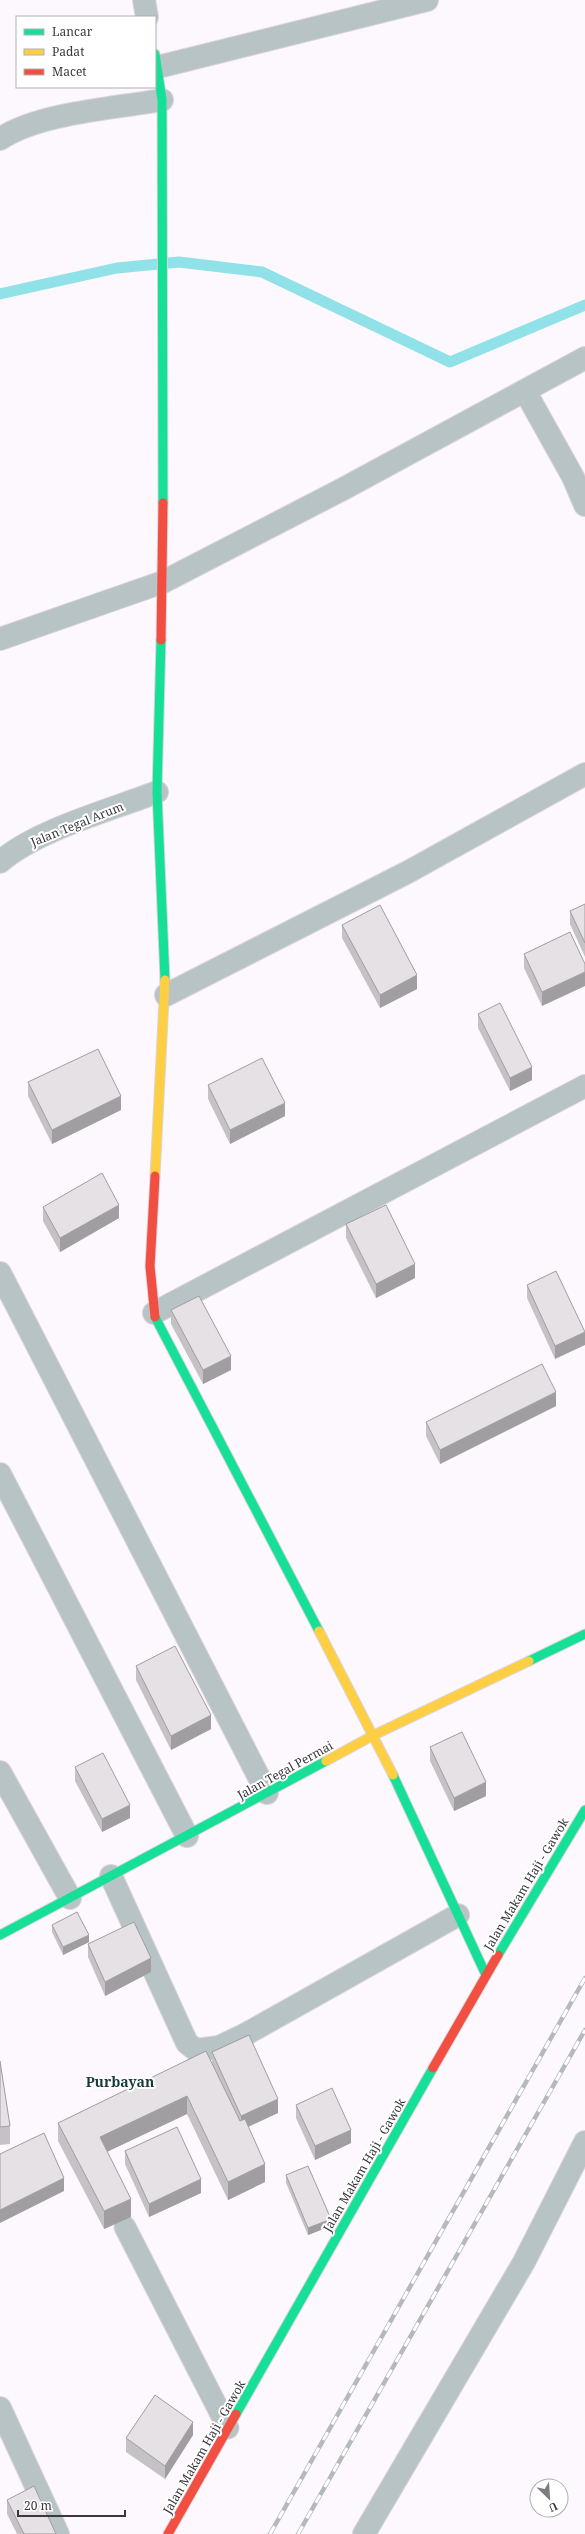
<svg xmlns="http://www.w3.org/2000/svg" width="585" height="2534" font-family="'Noto Serif',serif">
<rect width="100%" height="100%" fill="#fdf8fd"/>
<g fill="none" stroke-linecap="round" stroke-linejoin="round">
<polyline stroke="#90e2e8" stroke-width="11" points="0,294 117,268 179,262 262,272 450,362 585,305"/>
<defs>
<polyline id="lane" points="125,2227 228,2428"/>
<g id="street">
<polyline points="144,0 147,17"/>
<polyline points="158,67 427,0"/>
<path d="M0 139C38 113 116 108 162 100"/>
<polyline points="525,391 573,477 585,505"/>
<polyline points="0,639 163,582 343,489 585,358"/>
<path d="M0 862C36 830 111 810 157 792"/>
<polyline points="166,995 408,872 585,774"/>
<polyline points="0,1273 267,1793"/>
<polyline points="154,1313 585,1086"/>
<polyline points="0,1474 187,1836"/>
<polyline points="0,1772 70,1898"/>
<polyline points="111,1876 187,2043 196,2050 219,2047 246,2034 458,1915"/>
<polyline points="0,2408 58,2534"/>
<polyline points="364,2534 524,2262 585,2142"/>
</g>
<g id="fast">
<polyline points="155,54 162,100 163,503"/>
<polyline points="161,640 157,792 165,980"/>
<polyline points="155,1317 319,1631"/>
<polyline points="529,1661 585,1634"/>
<polyline points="393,1775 486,1975"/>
<polyline points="0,1935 326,1761"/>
<polyline points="498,1955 585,1810"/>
<polyline points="236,2414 433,2068"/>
</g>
<g id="slow">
<polyline points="155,1176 165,980"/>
<polyline points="319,1631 393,1775"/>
<polyline points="326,1761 374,1735 529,1661"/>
</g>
<g id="jam">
<polyline points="161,640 163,503"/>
<polyline points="155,1176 150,1266 155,1317"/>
<polyline points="433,2068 498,1955"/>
<polyline points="168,2534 236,2414"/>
</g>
</defs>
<use href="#lane" stroke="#d9d6d9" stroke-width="23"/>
<use href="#street" stroke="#d9d6d9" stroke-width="24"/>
<use href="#fast" stroke="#d9d6d9" stroke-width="11"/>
<use href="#slow" stroke="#d9d6d9" stroke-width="11"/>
<use href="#jam" stroke="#d9d6d9" stroke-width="11"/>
<use href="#lane" stroke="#b7c3c5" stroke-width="21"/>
<use href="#street" stroke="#b7c3c5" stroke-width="22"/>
<use href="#fast" stroke="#16e098" stroke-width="9"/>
<use href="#slow" stroke="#ffcf43" stroke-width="9"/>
<use href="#jam" stroke="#f24e42" stroke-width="9"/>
<defs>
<g id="rail">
<polyline points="270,2534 585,1978"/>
<polyline points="298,2534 585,2030"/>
</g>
</defs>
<use href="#rail" stroke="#b4b9bc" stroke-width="4.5"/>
<use href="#rail" stroke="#fff" stroke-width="3" stroke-dasharray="9" stroke-linecap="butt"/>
</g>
<g fill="#c5c2c5">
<polygon points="585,904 585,957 570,924 570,911"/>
<polygon points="342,925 417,989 380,1008 342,938"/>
<polygon points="570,932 542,1006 524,968 524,954"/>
<polygon points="478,1014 532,1080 510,1091 478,1028"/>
<polygon points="28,1082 121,1110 52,1144 28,1096"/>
<polygon points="208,1085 285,1116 230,1144 208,1099"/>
<polygon points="43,1207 119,1218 60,1252 43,1221"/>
<polygon points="346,1224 415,1278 376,1298 346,1238"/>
<polygon points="556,1271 555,1359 527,1298 527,1285"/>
<polygon points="171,1310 231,1370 203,1384 171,1324"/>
<polygon points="556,1406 440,1464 426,1436 426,1422"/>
<polygon points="136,1666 211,1729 171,1750 136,1680"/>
<polygon points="430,1747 486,1796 454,1811 430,1761"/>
<polygon points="75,1767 130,1818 102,1832 75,1781"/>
<polygon points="52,1925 89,1942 63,1955 52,1932"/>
<polygon points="88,1944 151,1972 105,1996 88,1957"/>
<polygon points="212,2052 278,2113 248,2127 265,2182 228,2200 187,2114 107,2152 131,2217 104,2229 58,2141 58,2123 212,2063"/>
<polygon points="0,2061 10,2126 10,2144 0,2145"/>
<polygon points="296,2105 351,2143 315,2160 296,2118"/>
<polygon points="125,2151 201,2193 149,2217 125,2164"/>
<polygon points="286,2175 331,2226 308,2235 286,2183"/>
<polygon points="193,2435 165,2479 126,2452 126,2438"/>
<polygon points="7,2500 56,2534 17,2534 7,2514"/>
</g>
<g fill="#a09ea0">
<polygon points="585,972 585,986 542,1006 542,992"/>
<polygon points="417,975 417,989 380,1008 380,995"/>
<polygon points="532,1067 532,1080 510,1091 510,1078"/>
<polygon points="121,1096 121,1110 52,1144 52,1130"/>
<polygon points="285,1103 285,1116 230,1144 230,1130"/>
<polygon points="119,1205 119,1218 60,1252 60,1238"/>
<polygon points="415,1264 415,1278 376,1298 376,1284"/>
<polygon points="585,1332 585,1345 555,1359 555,1346"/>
<polygon points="231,1356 231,1370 203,1384 203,1370"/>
<polygon points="556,1392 556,1406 440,1464 440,1450"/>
<polygon points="211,1715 211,1729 171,1750 171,1736"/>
<polygon points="486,1782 486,1796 454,1811 454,1798"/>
<polygon points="130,1805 130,1818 102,1832 102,1819"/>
<polygon points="89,1935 89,1942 63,1955 63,1947"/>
<polygon points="151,1958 151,1972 105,1996 105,1982"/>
<polygon points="187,2096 187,2114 100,2155 100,2137"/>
<polygon points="278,2099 278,2113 241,2130 241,2116"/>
<polygon points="351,2130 351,2143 315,2160 315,2146"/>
<polygon points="265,2164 265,2182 228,2200 228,2182"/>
<polygon points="64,2178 64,2191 0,2223 0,2210"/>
<polygon points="201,2179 201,2193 149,2217 149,2204"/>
<polygon points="131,2199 131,2217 104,2229 104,2211"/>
<polygon points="331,2219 331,2226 308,2235 308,2228"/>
<polygon points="193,2422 193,2435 165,2479 165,2466"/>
</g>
<g fill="#e5e1e5" stroke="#a09ea0">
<polygon points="585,904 585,943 570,911"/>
<polygon points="380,905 417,975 380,995 342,925"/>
<polygon points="570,932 585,964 585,972 542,992 524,954"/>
<polygon points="500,1003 532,1067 510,1078 478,1014"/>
<polygon points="98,1049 121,1096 52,1130 28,1082"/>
<polygon points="262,1058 285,1103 230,1130 208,1085"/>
<polygon points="102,1173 119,1205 60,1238 43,1207"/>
<polygon points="386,1205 415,1264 376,1284 346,1224"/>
<polygon points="556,1271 585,1332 555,1346 527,1285"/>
<polygon points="199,1296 231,1356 203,1370 171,1310"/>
<polygon points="542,1364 556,1392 440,1450 426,1422"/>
<polygon points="175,1646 211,1715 171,1736 136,1666"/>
<polygon points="462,1732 486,1782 454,1798 430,1747"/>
<polygon points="103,1753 130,1805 102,1819 75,1767"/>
<polygon points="77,1912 89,1935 63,1947 52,1925"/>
<polygon points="134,1922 151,1958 105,1982 88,1944"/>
<polygon points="249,2035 278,2099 241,2116 212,2052"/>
<polygon points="206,2051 240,2121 245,2119 265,2164 228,2182 187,2096 100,2137 131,2199 104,2211 58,2123"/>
<polygon points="0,2061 10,2126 0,2127"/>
<polygon points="332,2088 351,2130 315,2146 296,2105"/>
<polygon points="177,2127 201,2179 149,2204 125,2151"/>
<polygon points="44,2133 64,2178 0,2210 0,2154"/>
<polygon points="308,2166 331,2219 308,2228 286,2175"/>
<polygon points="155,2395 193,2422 165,2466 126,2438"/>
<polygon points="34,2486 56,2534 24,2534 7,2500"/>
</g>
<g text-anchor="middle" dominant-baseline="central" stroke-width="4" stroke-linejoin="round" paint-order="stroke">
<g font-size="12" fill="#3b383b" stroke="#fff">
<text transform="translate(77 824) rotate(-22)">Jalan Tegal Arum</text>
<text transform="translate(285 1770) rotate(-29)">Jalan Tegal Permai</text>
<text transform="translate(526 1884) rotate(-59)">Jalan Makam Haji - Gawok</text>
<text transform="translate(364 2165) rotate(-60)">Jalan Makam Haji - Gawok</text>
<text transform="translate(204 2447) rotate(-60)">Jalan Makam Haji - Gawok</text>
</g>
<g font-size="14" font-weight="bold" fill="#183a3c" stroke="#fff">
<text x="120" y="2081">Purbayan</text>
</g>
</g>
<rect x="16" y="16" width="140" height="72" fill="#ffffff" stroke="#b1afb1"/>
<rect x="24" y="29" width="20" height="6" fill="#16e098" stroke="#b1afb1"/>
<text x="52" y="36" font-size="12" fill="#3b383b">Lancar</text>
<rect x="24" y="49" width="20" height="6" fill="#ffcf43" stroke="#b1afb1"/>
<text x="52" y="56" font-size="12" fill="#3b383b">Padat</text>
<rect x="24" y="69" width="20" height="6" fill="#f24e42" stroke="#b1afb1"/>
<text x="52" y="76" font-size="12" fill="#3b383b">Macet</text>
<g transform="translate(549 2498) rotate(155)"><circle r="19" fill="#ffffff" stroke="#b1afb1"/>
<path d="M0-3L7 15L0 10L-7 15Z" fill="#7f7b7f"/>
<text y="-6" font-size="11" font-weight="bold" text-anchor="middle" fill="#3b383b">U</text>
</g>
<path d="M18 2510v6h107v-6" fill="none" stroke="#3b383b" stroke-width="2"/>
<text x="24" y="2510" font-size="12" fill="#3b383b" stroke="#ffffff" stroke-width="3" paint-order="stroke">20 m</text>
</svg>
